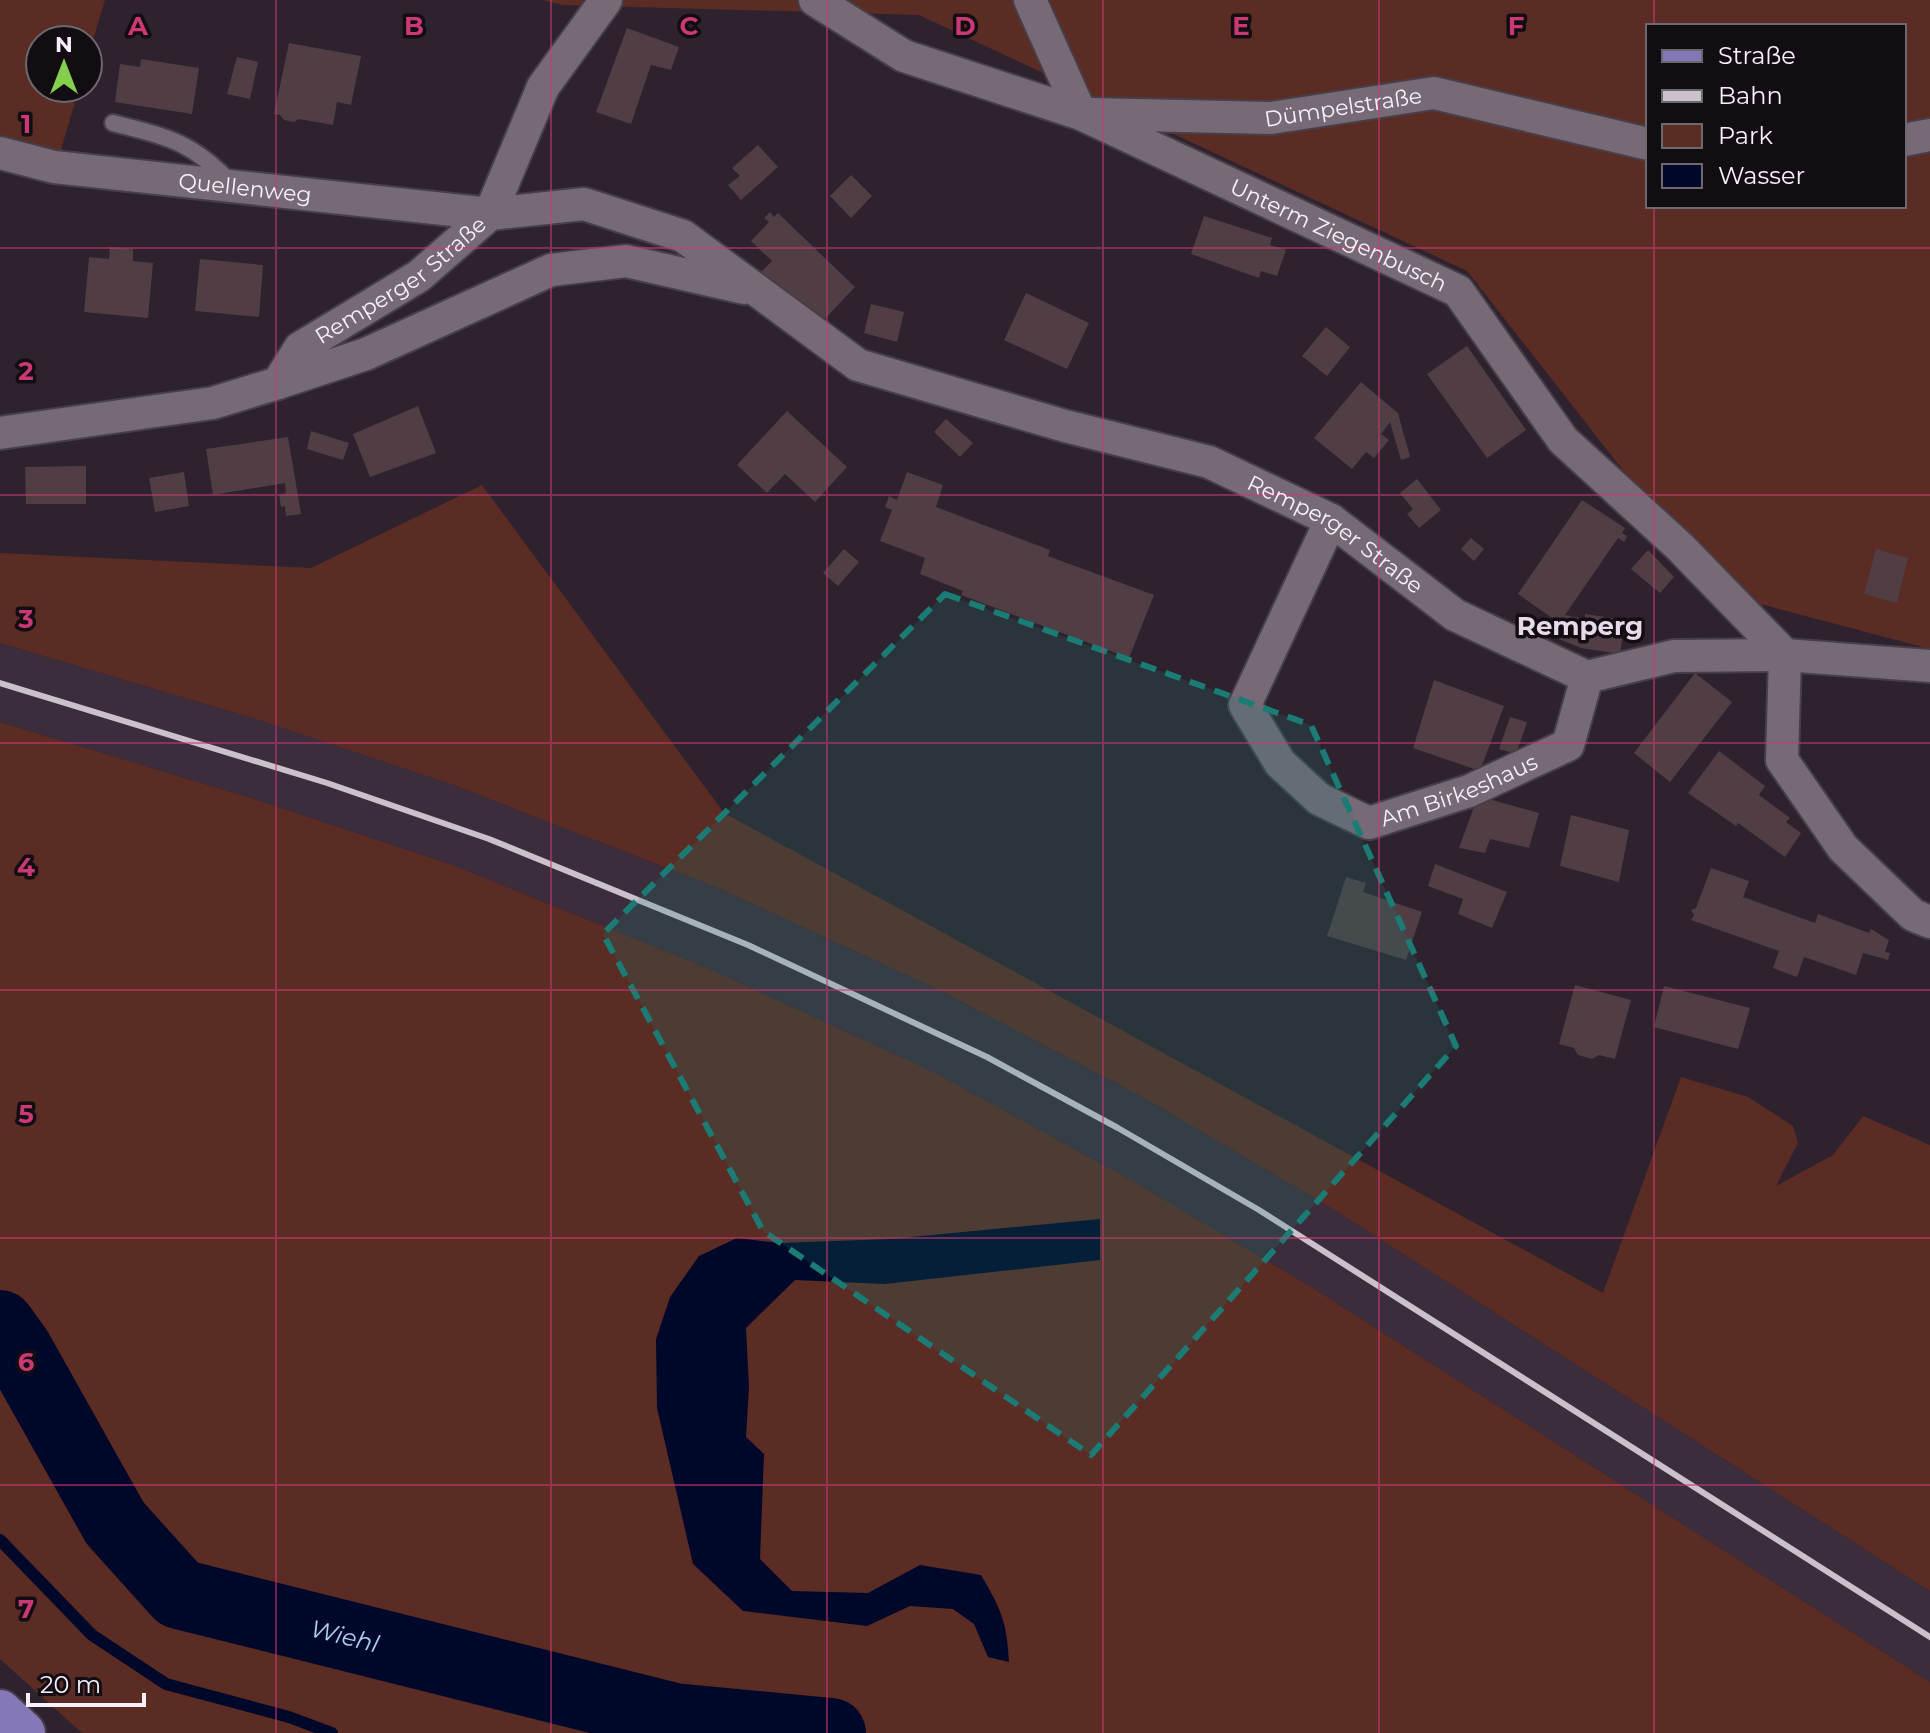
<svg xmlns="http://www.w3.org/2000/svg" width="1930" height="1733" font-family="Montserrat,sans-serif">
<rect width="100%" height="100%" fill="#2d222e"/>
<polygon fill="#3c2d3d" points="0,643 259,720 448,783 718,888 941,991 1144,1098 1336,1211 1930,1591 1930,1682 1316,1290 1133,1181 934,1072 703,966 450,864 254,799 0,722"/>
<g fill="#5b2c24" fill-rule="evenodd">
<polygon points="0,0 105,0 88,57 88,40 40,40 40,88 79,88 60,153 0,135"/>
<path d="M543 0H1930V649L1719 593 1467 271 919 15 562 5ZM1648 26H1904V206H1648Z"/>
<polygon points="482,485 724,813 1603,1293 1681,1077 1748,1097 1793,1126 1798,1143 1776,1186 1833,1155 1863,1116 1930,1145 1930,1591 1336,1211 1144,1098 941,991 718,888 448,783 259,720 0,643 0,553 311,568"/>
<polygon points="0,722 254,799 450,864 703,966 934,1072 1133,1181 1316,1290 1930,1682 1930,1733 82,1733 0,1659"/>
</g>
<path fill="#00082a" d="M1100 1219V1260L885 1284 795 1280 746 1328 749 1387 746 1437 764 1454 760 1559 792 1591 868 1593 920 1565 981 1575C1001 1609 1007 1622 1009 1662L988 1657 974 1624 953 1609 910 1606 867 1626 743 1611 693 1564 657 1408 656 1339 670 1297 699 1256 737 1238 779 1243 890 1239Z"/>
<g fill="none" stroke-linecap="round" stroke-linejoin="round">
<g stroke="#00082a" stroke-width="12">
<polyline points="0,1540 92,1635 166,1684 289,1717 332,1733"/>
<polyline points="596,1698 600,1733"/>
</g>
<path stroke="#00082a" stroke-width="70" id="s1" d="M0 1325 18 1350 115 1523 179 1594 674 1718 831 1733"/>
</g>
<g fill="#503e44">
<polygon points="627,28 679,47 671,70 651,65 631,124 596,112"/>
<polygon points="289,43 361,56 351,105 337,102 333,125 299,119 294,122 284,120 280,115 274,114"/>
<polygon points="237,57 258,62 250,99 227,94"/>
<polygon points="141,59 199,68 192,114 115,102 120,64 140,67"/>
<polygon points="758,145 778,167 741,200 728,185 740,176 732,168"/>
<polygon points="851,175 872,196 851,218 830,196"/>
<polygon points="770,212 774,217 778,213 855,287 817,327 761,272 772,261 751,241 769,222 764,218"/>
<polygon points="1204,216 1272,238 1270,245 1286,250 1277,276 1261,271 1259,278 1191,254"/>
<polygon points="110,247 133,249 133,261 153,263 148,318 84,312 89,257 109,259"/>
<polygon points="200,259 263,265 259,317 195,311"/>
<polygon points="1026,293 1089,323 1067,369 1004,340"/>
<polygon points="871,304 904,312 897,342 864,333"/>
<polygon points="1326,327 1350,347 1327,376 1302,356"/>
<polygon points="1467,346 1526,430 1487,458 1427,374"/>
<polygon points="1361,382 1398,413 1410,457 1401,460 1390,422 1381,434 1389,440 1374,458 1366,452 1352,469 1314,438"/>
<polygon points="418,406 436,453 370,477 353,434"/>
<polygon points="787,411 847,467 815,502 785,474 767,493 737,465"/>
<polygon points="946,419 973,443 960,457 934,432"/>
<polygon points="311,431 349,443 343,460 307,449"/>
<polygon points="288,437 301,514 286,516 285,506 281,507 279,495 286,493 285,483 213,495 206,449"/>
<polygon points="86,466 86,504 26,504 25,467"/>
<polygon points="184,472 189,506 155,512 149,478"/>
<polygon points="907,472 943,485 936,507 1050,550 1048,556 1154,595 1129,658 961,595 963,591 920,574 925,558 880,541 892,510 885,507 889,496 897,500"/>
<polygon points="1417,479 1441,510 1419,528 1407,514 1413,509 1400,493"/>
<polygon points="1582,500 1625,528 1622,533 1627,536 1624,542 1618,538 1565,615 1585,619 1585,614 1625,620 1620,654 1581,648 1549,635 1555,620 1518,594"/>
<polygon points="1471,538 1484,549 1474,561 1461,549"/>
<polygon points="844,549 859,562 838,586 823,573"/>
<polygon points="1876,549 1908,558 1897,603 1864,594"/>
<polygon points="1648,550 1674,577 1660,593 1631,569"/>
<polygon points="1695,673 1732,702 1670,782 1634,753"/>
<polygon points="1434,680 1504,706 1480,771 1413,748"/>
<polygon points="1510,717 1527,722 1516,754 1499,749"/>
<polygon points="1719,751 1765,786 1759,795 1790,818 1786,822 1801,833 1785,857 1738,823 1736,826 1688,793"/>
<polygon points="1478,796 1539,813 1529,848 1490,839 1485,853 1459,848"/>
<polygon points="1571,815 1629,830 1619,882 1560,866"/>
<polygon points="1435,864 1507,892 1492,928 1458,914 1463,899 1428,886"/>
<polygon points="1711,868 1749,881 1743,897 1815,923 1818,914 1869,933 1871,929 1889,940 1885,952 1890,953 1888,960 1863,953 1856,975 1804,957 1797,977 1773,968 1779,951 1691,920 1694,915 1691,910 1696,908"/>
<polygon points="1346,877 1366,883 1363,892 1422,912 1406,960 1327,936"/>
<polygon points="1575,985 1631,1000 1615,1059 1599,1055 1592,1059 1578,1055 1574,1048 1559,1044"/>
<polygon points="1664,986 1750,1008 1738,1049 1654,1027"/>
</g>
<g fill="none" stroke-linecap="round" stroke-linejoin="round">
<defs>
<path id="service" d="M113 123C166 137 190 140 231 183"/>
<g id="minor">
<path id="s2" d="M815 0 904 56 1081 114 1458 291 1563 440 1680 547 1785 655 1782 760 1843 848 1913 915 1930 922"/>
<polyline points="1030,0 1081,114"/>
<path id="s3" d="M1092 114 1271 118 1434 93 1648 144"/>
<polyline points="1904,140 1930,135"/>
<path id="s4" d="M0 153 54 167 490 214 543 87 606 0"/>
<polyline points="278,383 366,354 551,270 626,261 744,288"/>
<path id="s5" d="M0 433 213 403 278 383 300 348 419 276 490 214 584 204 683 236 858 365 1065 426 1209 462 1331 520 1455 615 1587 677 1674 656 1785 655 1930 666"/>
<path id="s6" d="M1331 520 1245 705 1280 763 1319 799 1369 823 1469 791 1568 745 1587 677"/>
</g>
<polyline id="primary" points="0,1712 23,1733"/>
</defs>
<use href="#service" stroke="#473e48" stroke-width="20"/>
<use href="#minor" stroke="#473e48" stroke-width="36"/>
<use href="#primary" stroke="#473e48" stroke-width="48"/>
<use href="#service" stroke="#766a77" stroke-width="16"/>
<use href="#minor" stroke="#766a77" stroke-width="32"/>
<use href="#primary" stroke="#8677b9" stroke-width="44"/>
<polyline stroke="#cac1ca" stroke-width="6" points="0,683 327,783 489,839 748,945 987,1057 1118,1128 1259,1210 1930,1637"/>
</g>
<path fill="#1b7c75" fill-opacity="0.2" stroke="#1b7c75" stroke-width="6" stroke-dasharray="16 10" stroke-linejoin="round" d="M945 594 1311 725 1456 1046 1091 1455 763 1231 603 934Z"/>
<path fill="none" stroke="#ca3973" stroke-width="2" stroke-opacity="0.55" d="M276 0V1733M551 0V1733M827 0V1733M1103 0V1733M1379 0V1733M1654 0V26M1654 206V1733M0 248H1930M0 495H1930M0 743H1930M0 990H1930M0 1238H1930M0 1485H1930"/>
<g text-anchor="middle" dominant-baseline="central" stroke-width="7" stroke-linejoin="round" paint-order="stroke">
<g font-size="22" fill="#f9f1f9" stroke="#120d13">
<text stroke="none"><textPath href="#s3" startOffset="252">Dümpelstraße</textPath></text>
<text stroke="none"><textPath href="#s4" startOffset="248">Quellenweg</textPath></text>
<text stroke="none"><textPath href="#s2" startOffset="576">Unterm Ziegenbusch</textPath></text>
<text stroke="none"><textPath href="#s5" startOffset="446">Remperger Straße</textPath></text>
<text stroke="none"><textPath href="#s5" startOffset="1484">Remperger Straße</textPath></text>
<text stroke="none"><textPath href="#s6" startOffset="476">Am Birkeshaus</textPath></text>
</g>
<g font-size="24" font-style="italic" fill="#b0cef5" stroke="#120d13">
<text stroke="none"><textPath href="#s1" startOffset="496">Wiehl</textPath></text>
</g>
<g font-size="26" font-weight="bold" fill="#e8dae9" stroke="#120d13">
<text x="1580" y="626">Remperg</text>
</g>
</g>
<g font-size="26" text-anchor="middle" font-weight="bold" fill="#ca3973" stroke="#120d13" stroke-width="7" stroke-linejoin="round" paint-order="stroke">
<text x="138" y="35">A</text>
<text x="414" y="35">B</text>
<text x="689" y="35">C</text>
<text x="965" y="35">D</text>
<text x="1241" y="35">E</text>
<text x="1516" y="35">F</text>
<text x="26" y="133">1</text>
<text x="26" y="380">2</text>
<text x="26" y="628">3</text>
<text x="26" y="876">4</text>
<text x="26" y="1123">5</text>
<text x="26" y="1371">6</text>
<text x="26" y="1618">7</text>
</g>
<rect x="1646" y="24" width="260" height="184" fill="#120d13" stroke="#6e686f" stroke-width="2"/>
<rect x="1662" y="50" width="40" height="12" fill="#8677b9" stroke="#6e686f" stroke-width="2"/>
<text x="1718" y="64" font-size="24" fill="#f9f1f9">Straße</text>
<rect x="1662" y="90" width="40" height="12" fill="#cac1ca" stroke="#6e686f" stroke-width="2"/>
<text x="1718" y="104" font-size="24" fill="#f9f1f9">Bahn</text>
<rect x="1662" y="124" width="40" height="24" fill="#5b2c24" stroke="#6e686f" stroke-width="2"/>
<text x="1718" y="144" font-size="24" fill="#f9f1f9">Park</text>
<rect x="1662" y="164" width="40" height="24" fill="#00082a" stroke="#6e686f" stroke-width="2"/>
<text x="1718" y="184" font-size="24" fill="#f9f1f9">Wasser</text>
<g transform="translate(64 64)"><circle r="38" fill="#120d13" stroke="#6e686f" stroke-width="2"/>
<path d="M0-6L14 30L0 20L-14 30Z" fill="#84cf4d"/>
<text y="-12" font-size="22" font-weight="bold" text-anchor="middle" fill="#f9f1f9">N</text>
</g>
<path d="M28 1693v12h116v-12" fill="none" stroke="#f9f1f9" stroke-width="4"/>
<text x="40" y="1693" font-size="24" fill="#f9f1f9" stroke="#120d13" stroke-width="6" paint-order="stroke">20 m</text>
</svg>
